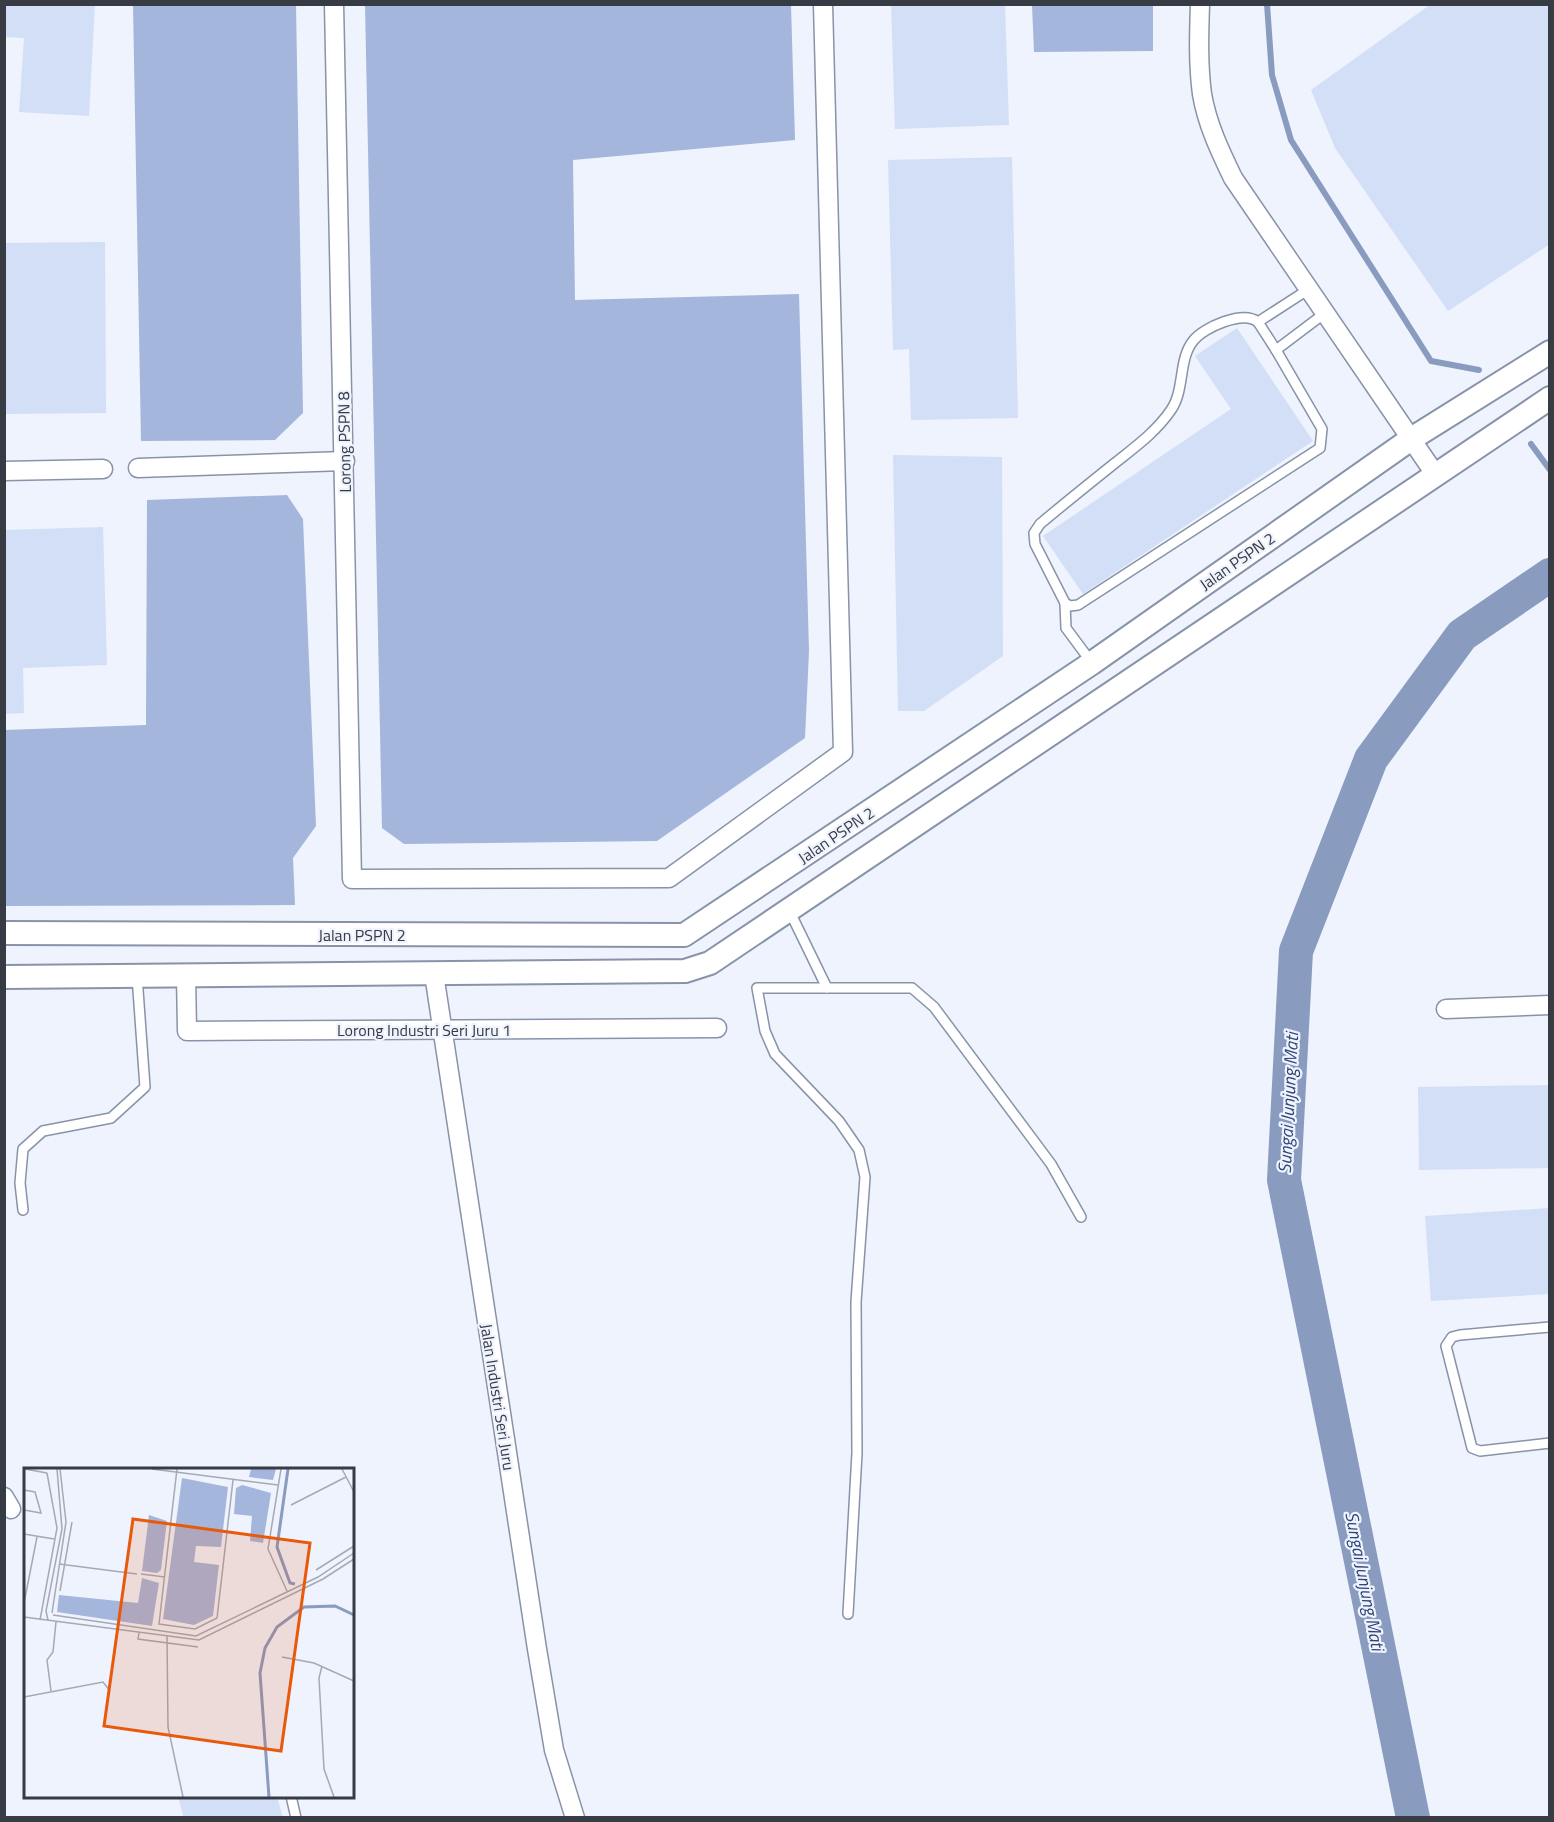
<svg xmlns="http://www.w3.org/2000/svg" width="1554" height="1822" font-family="'Titillium Web',sans-serif">
<rect width="100%" height="100%" fill="#eef3fd"/>
<g fill="#a4b6dc">
<polygon points="133,5 296,5 303,413 275,440 141,441"/>
<polygon points="365,5 791,5 795,140 573,160 575,300 799,294 809,651 805,738 657,841 404,844 382,828"/>
<polygon points="1032,5 1153,5 1153,51 1034,52"/>
<polygon points="287,495 303,519 316,826 293,858 295,905 5,906 5,730 146,725 147,500"/>
</g>
<g fill="none" stroke-linecap="round" stroke-linejoin="round">
<g stroke="#899bbf" stroke-width="6">
<polyline points="1267,4 1272,75 1291,140 1431,361 1479,370"/>
<polyline points="1531,444 1550,470"/>
</g>
<polyline stroke="#899bbf" stroke-width="34" points="1413,1818 1284,1180 1296,951 1371,759 1462,635 1550,575"/>
</g>
<g fill="#d3dff6">
<polygon points="4,4 95,4 89,116 19,112 24,38 4,37"/>
<polygon points="891,4 1005,4 1009,125 895,129"/>
<polygon points="1431,4 1550,4 1550,244 1448,311 1335,148 1311,90"/>
<polygon points="1012,157 1018,418 911,420 909,349 893,350 888,160"/>
<polygon points="105,242 106,413 4,414 4,243"/>
<polygon points="1237,328 1313,441 1083,594 1043,536 1231,409 1195,356"/>
<polygon points="893,455 1002,457 1003,656 924,711 898,711"/>
<polygon points="103,527 107,665 23,668 24,713 4,714 4,530"/>
<polygon points="1550,1085 1550,1168 1419,1170 1418,1087"/>
<polygon points="1550,1208 1550,1294 1431,1301 1425,1216"/>
<polygon points="178,1797 277,1797 283,1818 184,1818"/>
</g>
<g fill="none" stroke-linecap="round" stroke-linejoin="round">
<defs>
<g id="service">
<path d="M1309 289 1258 322C1243 310 1204 327 1193 341 1178 360 1185 390 1171 410 1156 432 1135 447 1115 463 1090 483 1065 503 1040 524L1034 533 1035 544 1065 603 1070 606 1078 605 1320 448 1322 429 1276 350 1325 313"/>
<polyline points="1258,322 1276,350"/>
<polyline points="1065,603 1066,628 1092,663"/>
<polyline points="789,910 827,988"/>
<polyline points="23,1210 20,1183 23,1149 43,1131 111,1118 145,1087 137,976"/>
<polyline points="1550,1327 1460,1335 1452,1337 1446,1346 1472,1448 1480,1451 1550,1443"/>
<polyline points="848,1614 857,1453 856,1302 865,1177 859,1150 839,1121 775,1054 765,1031 757,988 912,988 934,1007 1051,1164 1081,1217"/>
<polyline points="291,1796 296,1818"/>
</g>
<g id="minor">
<polyline points="334,4 352,879 669,878 843,752 823,4"/>
<path d="M1200 4C1199 34 1198 64 1202 94 1207 124 1220 151 1233 178L1435 474"/>
<polyline points="138,468 345,461"/>
<polyline points="4,471 103,469"/>
<polyline points="434,974 537,1649 554,1750 575,1818"/>
<polyline points="186,975 187,1031 717,1028"/>
<polyline points="1446,1009 1550,1005"/>
<polyline points="4,1497 11,1509"/>
</g>
<g id="tertiary">
<polyline points="4,933 684,935 1092,663 1411,439 1550,352"/>
<polyline points="4,977 685,971 710,963 1550,398"/>
</g>
</defs>
<use href="#service" stroke="#8893a9" stroke-width="12"/>
<use href="#minor" stroke="#8893a9" stroke-width="21"/>
<use href="#tertiary" stroke="#8893a9" stroke-width="26"/>
<use href="#service" stroke="#fff" stroke-width="9"/>
<use href="#minor" stroke="#fff" stroke-width="18"/>
<use href="#tertiary" stroke="#fff" stroke-width="22"/>
</g>
<g text-anchor="middle" dominant-baseline="central" stroke-width="4.5" stroke-linejoin="round" paint-order="stroke">
<g font-size="16" fill="#363b44" stroke="#eef3fd">
<text transform="translate(344 442) rotate(-91)">Lorong PSPN 8</text>
<text transform="translate(1237 561) rotate(-35)">Jalan PSPN 2</text>
<text transform="translate(836 835) rotate(-34)">Jalan PSPN 2</text>
<text x="362" y="935">Jalan PSPN 2</text>
<text x="424" y="1030">Lorong Industri Seri Juru 1</text>
<text transform="translate(498 1397) rotate(81)">Jalan Industri Seri Juru</text>
</g>
<g font-size="18" font-style="italic" fill="#2d4374" stroke="#eef3fd">
<text transform="translate(1288 1103) rotate(-87)">Sungai Junjung Mati</text>
<text transform="translate(1365 1581) rotate(79)">Sungai Junjung Mati</text>
</g>
</g>
<g transform="translate(24 1468)">
<rect width="330" height="330" fill="#eef3fd"/>
<path d="M227 1H252L249 12 225 9ZM158 10 204 19 197 79 172 78 170 94 195 97 189 148 170 157 139 151ZM218 17 247 25 239 75 226 73 228 48 210 46 212 20ZM125 47 143 53 137 102 133 105 118 103ZM118 110 135 115 128 158 33 144 35 127 114 135Z" fill="#a4b6dc"/>
<path fill="none" stroke="#899bbf" stroke-width="3" d="M264 1 253 79 266 115 271 116M245 329 236 205 241 180 253 159 280 139 311 138 330 147"/>
<path fill="none" stroke="#a4a9b3" stroke-width="1.5" d="M1 1 23 5M128 1 254 17M153 1 135 156 171 161 193 150 209 12M257 1 244 81 263 123M318 1 330 24M0 22 11 24 17 45 0 42M267 37 322 9M0 66 30 71M35 96 113 106M292 102 330 78M117 106 141 109M36 123 48 54M0 135 13 69M28 145 42 54 36 1M29 147 172 168 294 109 330 85M0 149 175 172 299 111 330 91M16 152 33 60 23 5M24 152 22 143 38 61 33 1M115 165 114 171 174 179M143 168 144 259 159 329M258 189 290 195 330 213M298 198 295 210 300 301 310 329M27 223 23 192 29 184 32 154M0 229 79 214 86 223"/>
<path fill="#e8590c" fill-opacity="0.15" stroke="#e8590c" stroke-width="3" d="M109 51 286 75 257 283 80 258Z"/>
<rect width="330" height="330" fill="none" stroke="#363b44" stroke-width="3"/>
</g>
<rect width="1554" height="1822" fill="none" stroke="#363b44" stroke-width="12"/>
</svg>
